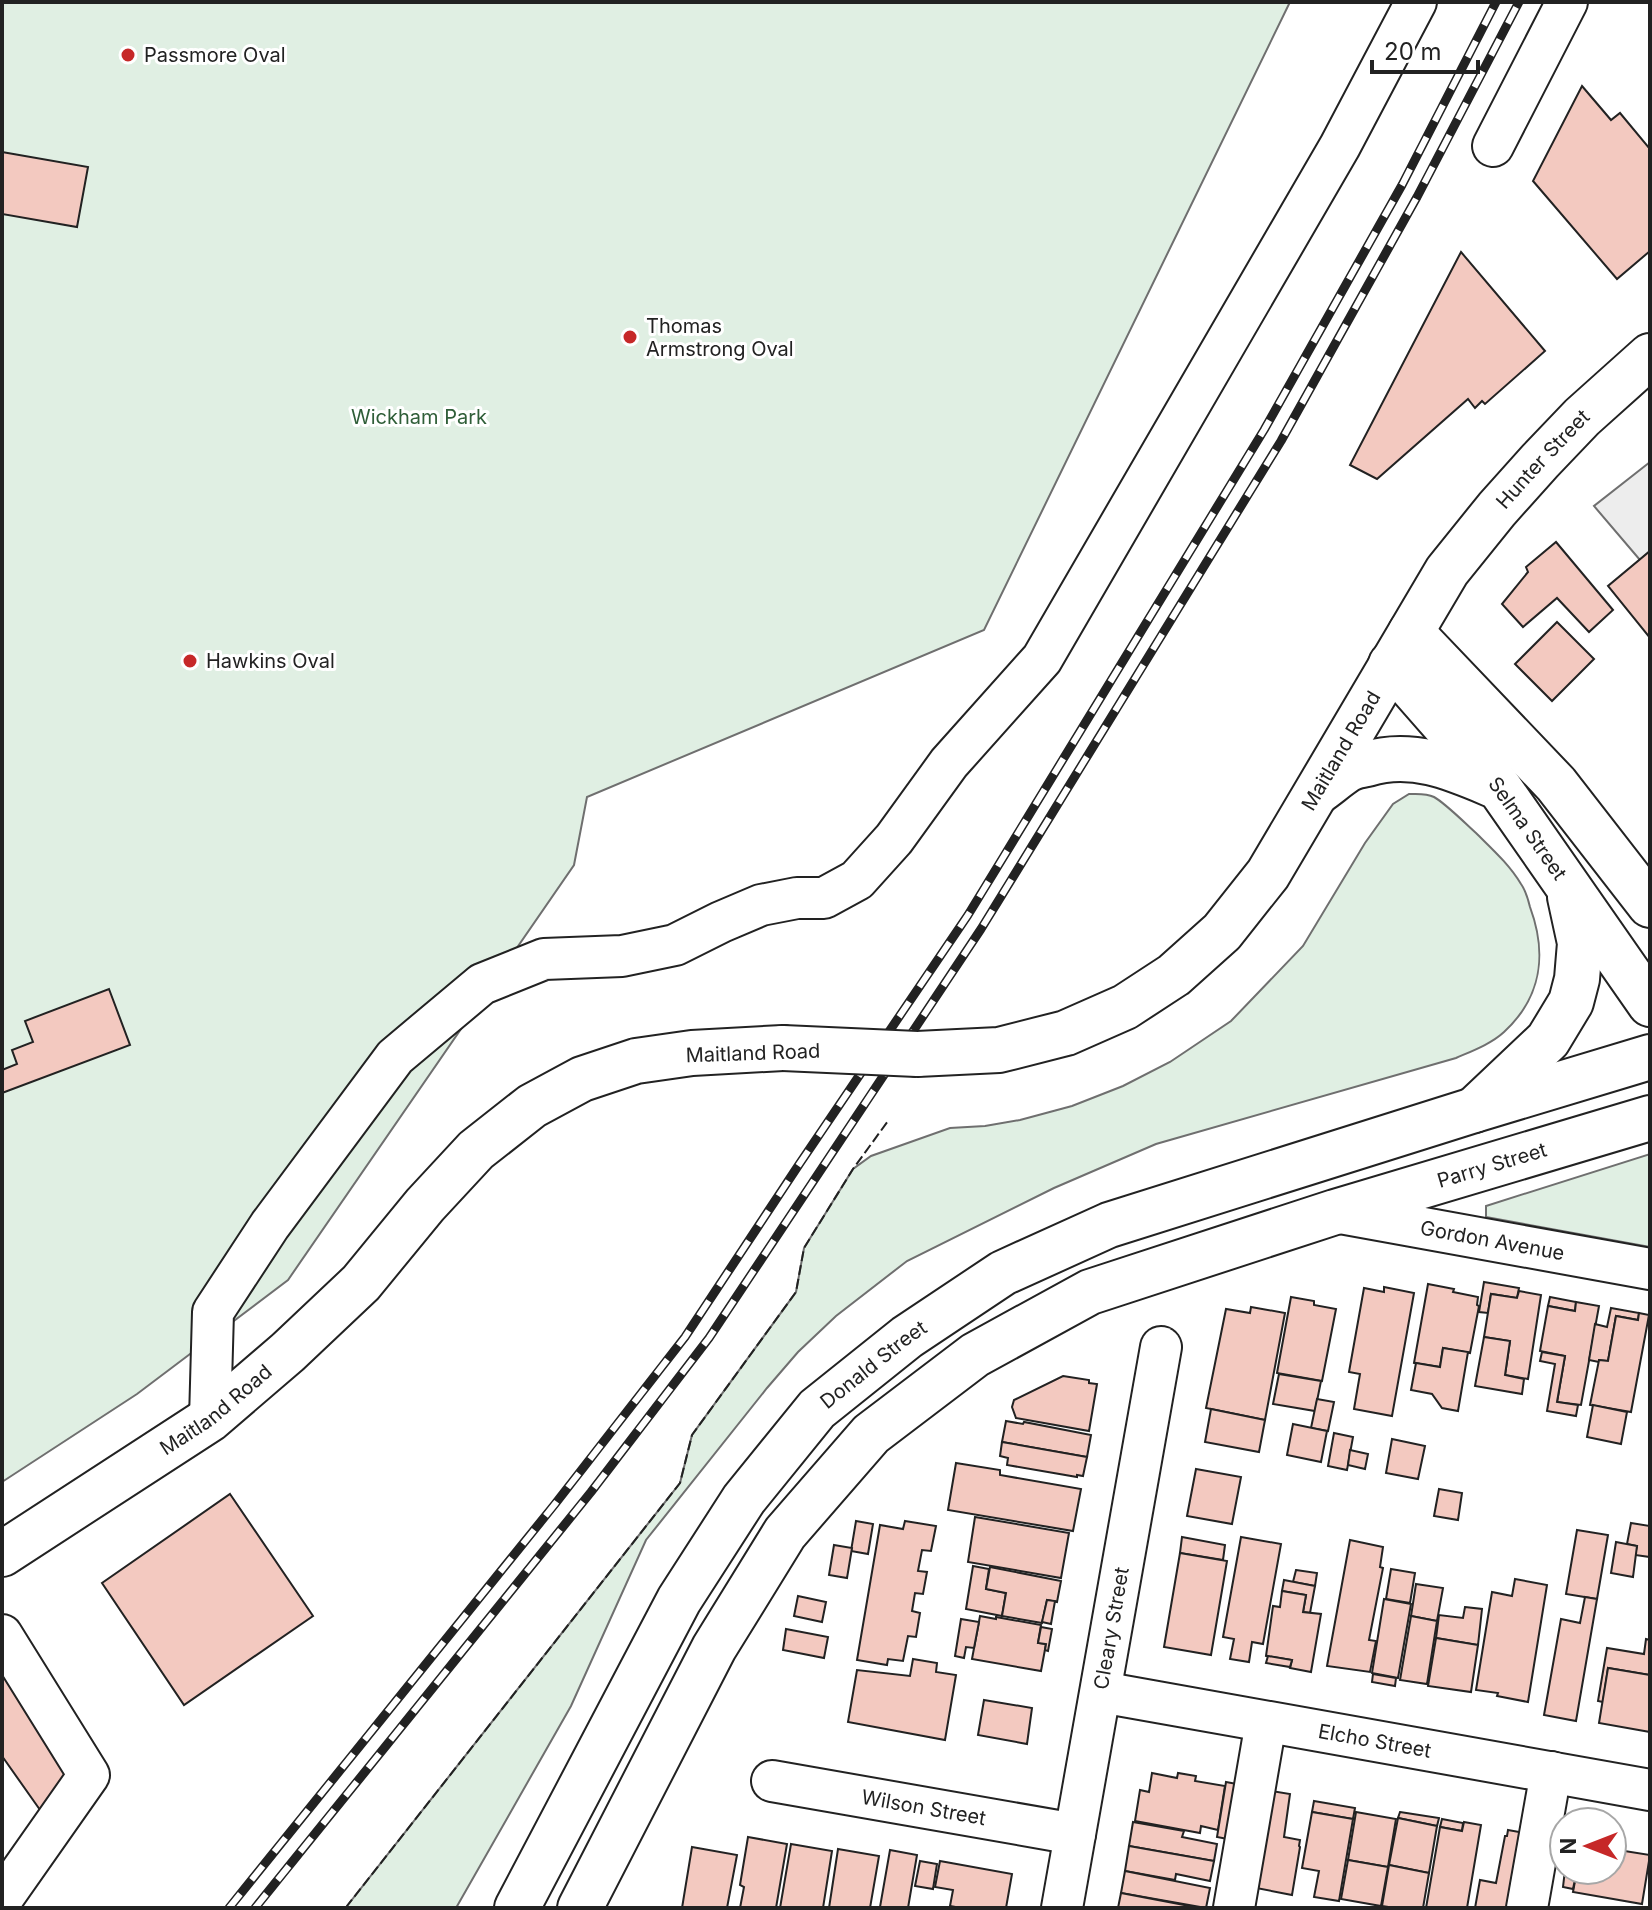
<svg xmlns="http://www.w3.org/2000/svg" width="1652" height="1910" font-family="Inter,sans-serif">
<rect width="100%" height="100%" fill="#fff"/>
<g fill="#e0efe3" stroke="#6f6f6f" stroke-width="2">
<polygon points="2,2 1290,2 984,630 587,797 574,865 288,1280 137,1394 2,1482"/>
<path d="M1409 794C1418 794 1426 793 1434 797 1445 803 1466 824 1476 833 1492 849 1509 864 1521 884 1526 891 1528 899 1530 907 1547 953 1542 997 1504 1032 1491 1044 1472 1051 1456 1058L1156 1144 1054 1188 907 1261 836 1316 798 1352 767 1388 646 1540 571 1706 456 1908H347V1906L680 1483 692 1435 796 1292 804 1248 853 1169 871 1156 950 1128 985 1126 1020 1120 1072 1106 1123 1086 1170 1062 1231 1021 1303 946 1365 843 1393 804Z"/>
<polygon points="1650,1154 1650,1247 1486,1217 1486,1206"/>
</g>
<polygon fill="#ededed" stroke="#6f6f6f" stroke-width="2" points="1650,462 1650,551 1640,560 1594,506"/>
<g fill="#f3c9c0" stroke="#222" stroke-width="2">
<polygon points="1582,86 1611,120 1620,113 1650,149 1650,251 1617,279 1533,181"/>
<polygon points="2,152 88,167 77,227 2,214"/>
<polygon points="1461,252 1545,351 1485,404 1482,401 1475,408 1468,399 1377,479 1350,465"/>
<polygon points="1556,542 1613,610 1589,632 1557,598 1523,627 1502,604 1528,572 1526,567"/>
<polygon points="1650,551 1650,638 1608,586"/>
<polygon points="1557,622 1594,659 1552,701 1515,664"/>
<polygon points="109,989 130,1045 2,1093 2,1070 17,1064 12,1050 33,1042 25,1021"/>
<polygon points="1484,1282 1519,1288 1517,1298 1491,1294 1488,1313 1479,1312"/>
<polygon points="1428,1284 1454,1289 1453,1292 1478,1297 1477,1305 1479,1306 1470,1353 1443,1348 1440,1367 1414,1363"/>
<polygon points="1384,1287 1414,1293 1392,1416 1354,1409 1360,1374 1349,1372 1364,1288 1384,1292"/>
<polygon points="1519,1291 1541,1295 1528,1379 1505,1375 1510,1341 1484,1337 1491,1294 1517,1298"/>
<polygon points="1291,1297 1314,1301 1314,1305 1336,1309 1322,1381 1277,1373"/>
<polygon points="1550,1297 1576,1302 1575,1311 1548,1306"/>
<polygon points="1576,1302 1599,1306 1581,1405 1557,1402 1565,1356 1540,1351 1548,1306 1575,1311"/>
<polygon points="1251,1307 1285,1313 1265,1420 1206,1408 1226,1309 1250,1313"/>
<polygon points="1611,1308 1639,1313 1638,1320 1616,1316 1608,1361 1599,1360 1599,1362 1589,1360 1595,1324 1607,1327"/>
<polygon points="1639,1313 1649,1315 1631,1412 1590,1405 1599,1360 1608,1361 1616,1316 1638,1320"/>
<polygon points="1484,1337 1510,1341 1505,1375 1524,1379 1522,1394 1475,1386"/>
<polygon points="1443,1348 1468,1352 1458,1411 1442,1408 1432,1394 1411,1390 1416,1363 1440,1367"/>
<polygon points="1542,1352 1565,1356 1557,1402 1578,1405 1576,1416 1547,1411 1555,1364 1540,1361"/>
<polygon points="1279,1374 1321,1381 1315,1411 1273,1404"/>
<polygon points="1063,1376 1089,1380 1089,1383 1097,1384 1089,1431 1016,1418 1012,1407 1014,1400"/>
<polygon points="1317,1399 1334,1402 1328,1431 1311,1428"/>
<polygon points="1593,1405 1627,1412 1621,1444 1587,1437"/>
<polygon points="1211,1409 1265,1420 1259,1452 1205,1442"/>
<polygon points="1006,1421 1023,1424 1024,1422 1091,1435 1087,1457 1002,1442"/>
<polygon points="1293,1424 1327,1431 1321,1462 1287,1455"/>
<polygon points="1334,1433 1353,1437 1347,1470 1328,1466"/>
<polygon points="1392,1439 1425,1446 1418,1479 1386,1473"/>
<polygon points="1002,1442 1087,1457 1083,1476 1077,1475 1077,1477 1007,1465 1008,1458 1000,1456"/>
<polygon points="1350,1450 1368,1454 1365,1469 1348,1465"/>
<polygon points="956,1463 1000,1470 1000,1475 1081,1489 1073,1531 948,1510"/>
<polygon points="1196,1469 1241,1477 1232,1524 1187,1516"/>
<polygon points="1439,1489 1462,1493 1458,1520 1434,1516"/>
<polygon points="230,1494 313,1616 184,1705 102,1583"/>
<polygon points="975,1517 1069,1533 1061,1578 968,1562"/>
<polygon points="856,1521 873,1524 868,1554 851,1551"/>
<polygon points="905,1521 936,1526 931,1551 922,1550 918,1571 927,1572 923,1594 915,1593 912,1611 920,1613 916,1637 908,1636 903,1661 888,1659 887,1665 857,1660 880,1525 903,1529"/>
<polygon points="1631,1523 1650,1526 1650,1557 1635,1555 1637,1546 1627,1544"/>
<polygon points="1577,1530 1608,1535 1597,1599 1566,1594"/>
<polygon points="1182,1537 1225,1545 1223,1560 1180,1553"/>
<polygon points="1241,1537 1281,1544 1263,1644 1252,1642 1249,1662 1230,1659 1234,1639 1223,1637"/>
<polygon points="1350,1540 1383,1547 1380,1567 1383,1568 1369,1640 1376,1641 1370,1672 1327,1666"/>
<polygon points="1616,1542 1637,1546 1633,1577 1611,1573"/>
<polygon points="834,1545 852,1548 847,1578 829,1575"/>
<polygon points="1180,1553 1227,1561 1211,1655 1164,1647"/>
<polygon points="973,1566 989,1569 986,1589 1006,1593 1002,1616 966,1609"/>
<polygon points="990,1567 1061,1581 1057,1602 1047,1600 1042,1623 1002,1616 1006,1593 986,1589"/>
<polygon points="1391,1569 1415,1573 1410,1603 1386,1599"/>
<polygon points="1296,1570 1317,1573 1315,1586 1293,1582"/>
<polygon points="1515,1579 1547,1585 1528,1702 1497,1696 1498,1693 1476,1690 1492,1592 1512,1596"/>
<polygon points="1284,1580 1315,1586 1310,1613 1303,1612 1306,1595 1282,1591"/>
<polygon points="1416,1584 1443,1588 1437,1621 1411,1616"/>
<polygon points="1282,1591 1306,1595 1303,1612 1321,1614 1311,1672 1290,1668 1292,1660 1266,1656 1273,1606 1280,1607"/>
<polygon points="798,1596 826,1602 822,1622 794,1616"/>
<polygon points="1585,1597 1597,1599 1576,1721 1544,1715 1561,1619 1580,1623"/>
<polygon points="1384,1599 1411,1604 1398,1678 1372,1673"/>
<polygon points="1047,1600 1055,1601 1051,1624 1042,1622"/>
<polygon points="1465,1607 1482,1609 1478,1645 1436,1638 1439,1615 1463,1618"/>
<polygon points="980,1616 996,1619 996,1617 1041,1625 1038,1643 1046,1644 1041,1671 972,1659"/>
<polygon points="1411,1616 1437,1621 1427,1684 1400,1680"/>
<polygon points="961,1619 979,1622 974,1648 966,1647 964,1658 955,1656"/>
<polygon points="1041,1627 1052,1629 1048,1651 1045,1650 1046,1644 1038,1643"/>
<polygon points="786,1629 828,1637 824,1658 783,1650"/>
<polygon points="1436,1638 1478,1645 1471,1692 1428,1686"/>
<polygon points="1646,1639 1650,1640 1650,1675 1608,1668 1603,1702 1598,1701 1607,1648 1644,1654"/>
<polygon points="1268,1656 1292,1660 1290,1667 1266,1663"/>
<polygon points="913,1659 937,1663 936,1672 956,1675 945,1740 848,1722 857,1670 910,1676"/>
<polygon points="1608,1668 1650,1675 1650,1732 1599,1723"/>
<polygon points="2,1674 75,1783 45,1817 2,1756"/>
<polygon points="1373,1674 1396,1678 1395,1686 1372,1682"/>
<polygon points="984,1700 1032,1708 1027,1744 978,1735"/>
<polygon points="1152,1773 1177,1778 1178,1773 1196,1776 1195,1781 1225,1786 1218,1830 1201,1826 1200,1833 1135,1821 1140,1790 1149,1792"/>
<polygon points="1226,1782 1248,1786 1238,1841 1217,1837"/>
<polygon points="1265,1790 1290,1794 1284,1837 1300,1840 1299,1846 1300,1847 1292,1895 1246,1886"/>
<polygon points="1314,1801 1355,1808 1353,1819 1312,1812"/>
<polygon points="1312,1812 1353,1819 1339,1901 1314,1897 1319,1871 1302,1868"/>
<polygon points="1356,1812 1396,1819 1388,1867 1348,1860"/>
<polygon points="1400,1812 1439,1818 1437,1826 1398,1818"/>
<polygon points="1398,1818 1437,1826 1429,1873 1389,1865"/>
<polygon points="1442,1819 1463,1823 1462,1831 1440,1827"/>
<polygon points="1133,1822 1184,1831 1182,1837 1217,1844 1214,1861 1129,1846"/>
<polygon points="1464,1822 1481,1825 1467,1908 1426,1908 1440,1827 1462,1831"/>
<polygon points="1508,1830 1530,1834 1519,1908 1475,1908 1480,1880 1496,1883 1505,1836 1507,1836"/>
<polygon points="748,1837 787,1844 776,1908 740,1908 744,1887 740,1885"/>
<polygon points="791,1844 832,1851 823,1908 780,1908"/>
<polygon points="1129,1846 1214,1861 1210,1881 1176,1874 1175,1880 1125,1871"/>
<polygon points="692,1847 737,1855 727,1908 682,1908"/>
<polygon points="838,1849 879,1856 870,1908 829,1908"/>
<polygon points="1612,1849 1650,1855 1642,1904 1573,1892 1577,1870 1612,1870"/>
<polygon points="890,1850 917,1855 908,1908 880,1907"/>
<polygon points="1348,1860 1388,1867 1381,1906 1341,1899"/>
<polygon points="920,1861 937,1864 933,1889 915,1886"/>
<polygon points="940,1861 1012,1874 1006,1908 961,1908 950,1906 953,1890 935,1887"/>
<polygon points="1389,1865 1429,1873 1423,1908 1395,1908 1382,1906"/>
<polygon points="1565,1870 1577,1870 1573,1889 1563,1887"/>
<polygon points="1125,1871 1210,1888 1206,1908 1121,1893"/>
<polygon points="1121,1893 1200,1908 1118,1908"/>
</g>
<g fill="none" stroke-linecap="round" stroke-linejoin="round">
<defs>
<g id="minor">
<polyline points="1493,146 1567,2"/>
<path id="s1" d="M1335 1212 1650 1269"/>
<polyline points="210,1419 213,1312 270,1225 395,1057 482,984 544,959 622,956 675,945 721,922 761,905 797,898 824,898 857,880 894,839 949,763 1042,659 1340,146 1416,2"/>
<polyline points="2,1635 89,1775 2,1899"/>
<path id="s2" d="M1101 1692 1650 1790"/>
<path id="s3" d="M772 1781 1075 1834"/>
<path id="s4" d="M1062 1908 1161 1347"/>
<polyline points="1234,1908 1266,1722"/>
<polyline points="1527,1908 1551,1772"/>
</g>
<g id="major">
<polyline points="1411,632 1556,784 1650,905"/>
<path id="s5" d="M1391 664 1498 786 1650 1004"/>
<path d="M1319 791C1329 784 1339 775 1349 769 1355 766 1362 765 1367 764 1412 750 1453 768 1493 785"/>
<path id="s6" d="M917 1054 999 1050 1066 1033 1125 1007 1174 975 1222 932 1268 874 1447 571 1497 509 1540 461 1582 417 1650 356"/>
<polyline points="1474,1110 1548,1040 1571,1002 1577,979 1580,943 1570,897"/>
<path id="s7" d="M2 1554 210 1419 288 1352 361 1283 425 1205 476 1150 532 1106 582 1079 636 1061 692 1053 783 1048"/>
</g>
<g id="highway">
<path id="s8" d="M517 1908 679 1600 744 1499 817 1409 907 1337 1003 1273 1109 1225 1474 1110 1650 1057"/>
<path id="s9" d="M580 1908 714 1648 785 1533 871 1434 975 1355 1090 1292 1335 1212 1650 1118"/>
</g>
</defs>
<use href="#minor" stroke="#222" stroke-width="44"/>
<use href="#major" stroke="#222" stroke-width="48"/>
<use href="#highway" stroke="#222" stroke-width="48"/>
<use href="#minor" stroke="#fff" stroke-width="40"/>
<use href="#major" stroke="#fff" stroke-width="44"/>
<use href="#highway" stroke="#fff" stroke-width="44"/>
<defs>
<g id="rail">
<polyline points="229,1908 555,1504 685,1337 800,1163 968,915 1264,430 1402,185 1496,2"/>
<polyline points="255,1908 591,1492 709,1338 981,929 1281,441 1417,197 1519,2"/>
</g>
</defs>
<use href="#rail" stroke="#222" stroke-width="9"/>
<use href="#rail" stroke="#fff" stroke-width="6" stroke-dasharray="18" stroke-linecap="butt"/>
<defs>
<polyline id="major-bridge" points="783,1048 917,1054"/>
</defs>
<use href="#major-bridge" stroke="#222" stroke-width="48" stroke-linecap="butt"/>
<use href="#major-bridge" stroke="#fff" stroke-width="44"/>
<polyline stroke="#222" stroke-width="2" stroke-dasharray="10 4" stroke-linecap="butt" points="347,1908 347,1906 680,1483 692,1435 796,1292 804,1248 853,1169 888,1121"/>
</g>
<g fill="#c62828" stroke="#fff" stroke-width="3">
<circle cx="128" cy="55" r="8"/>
<circle cx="630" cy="337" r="8"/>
<circle cx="190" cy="661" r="8"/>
</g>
<g text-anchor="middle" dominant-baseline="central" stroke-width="6" stroke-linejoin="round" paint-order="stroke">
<g font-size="20" fill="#222" stroke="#fff" text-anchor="start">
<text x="144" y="55">Passmore Oval</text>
<text x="646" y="326">Thomas<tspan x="646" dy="23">Armstrong Oval</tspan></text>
<text x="206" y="661">Hawkins Oval</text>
</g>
<g font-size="20" fill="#2f5e38" stroke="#fff">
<text x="419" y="417">Wickham Park</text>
</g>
<g font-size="20" fill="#222" stroke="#fff">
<text stroke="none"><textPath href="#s6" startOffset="912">Hunter Street</textPath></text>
<text stroke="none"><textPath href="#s6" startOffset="556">Maitland Road</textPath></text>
<text stroke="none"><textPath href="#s5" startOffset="214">Selma Street</textPath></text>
<text transform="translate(753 1053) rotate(-2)">Maitland Road</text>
<text stroke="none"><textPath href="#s9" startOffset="1242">Parry Street</textPath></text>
<text stroke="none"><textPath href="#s1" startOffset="160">Gordon Avenue</textPath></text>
<text stroke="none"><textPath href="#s8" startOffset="656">Donald Street</textPath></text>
<text stroke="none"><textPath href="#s7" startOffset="258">Maitland Road</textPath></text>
<text stroke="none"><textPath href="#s4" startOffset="284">Cleary Street</textPath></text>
<text stroke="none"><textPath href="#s2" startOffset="278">Elcho Street</textPath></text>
<text stroke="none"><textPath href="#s3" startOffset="154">Wilson Street</textPath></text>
</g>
</g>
<rect width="1652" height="1910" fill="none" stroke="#222222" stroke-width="8"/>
<g transform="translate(1588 1846) rotate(270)"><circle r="38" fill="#ffffff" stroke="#a7a7a7" stroke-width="2"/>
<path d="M0-6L14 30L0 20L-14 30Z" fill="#c62828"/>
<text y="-12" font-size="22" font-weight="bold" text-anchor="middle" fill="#222222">N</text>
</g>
<path d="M1372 60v12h106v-12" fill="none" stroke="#222222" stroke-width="4"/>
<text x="1384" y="60" font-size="24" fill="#222222" stroke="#ffffff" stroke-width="6" paint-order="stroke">20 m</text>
</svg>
